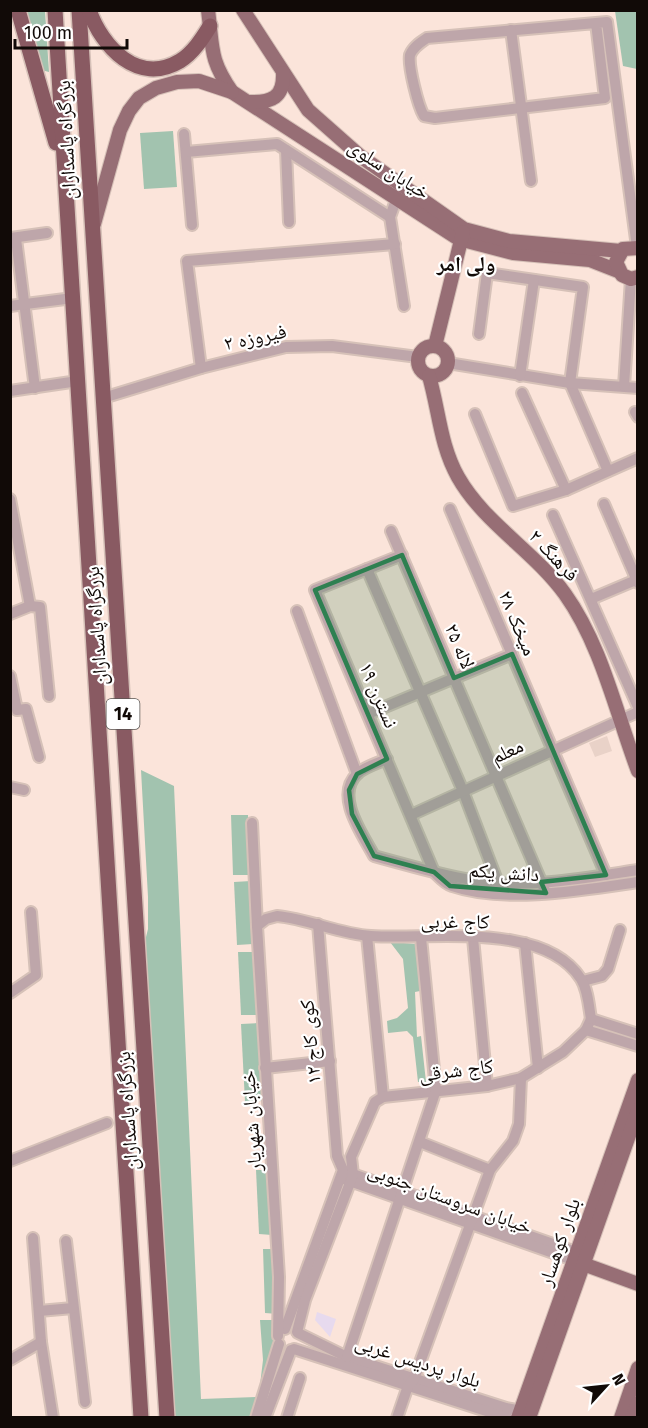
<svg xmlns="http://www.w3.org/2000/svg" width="648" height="1428" font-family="'Fira Sans','Noto Naskh Arabic',sans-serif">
<rect width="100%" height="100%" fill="#fbe4da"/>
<polygon fill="#e7daee" points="317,1312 336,1319 330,1337 315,1320"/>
<polygon fill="#e9d2c8" points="607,736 612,751 595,757 589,743"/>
<g fill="#a2c3af">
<polygon points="20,11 45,11 49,72 37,69"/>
<polygon points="615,11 637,11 637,69 623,66"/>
<polygon points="173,131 177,187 144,189 140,133"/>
<polygon points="141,770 174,786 201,1399 257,1397 250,1417 169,1417 145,941 148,929 148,897"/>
<polygon points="231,815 248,815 250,875 233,875"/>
<polygon points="251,881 253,944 237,945 234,882"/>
<polygon points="390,942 417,944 420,991 415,992 417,1037 421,1036 426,1082 418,1082 413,1037 407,1031 388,1033 387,1021 397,1018 408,1008 403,959"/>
<polygon points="238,952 255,952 257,1015 241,1015"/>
<polygon points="259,1023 262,1101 245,1102 241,1024"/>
<polygon points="256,1170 268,1170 272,1235 259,1234"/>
<polygon points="263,1249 273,1249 278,1314 265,1313"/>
<polygon points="260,1320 274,1320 274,1345 260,1385 263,1360"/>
</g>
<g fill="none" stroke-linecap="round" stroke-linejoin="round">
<defs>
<g id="minor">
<path d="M596 23 605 98 435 118 424 116C418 106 408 66 410 55 413 47 421 42 427 38L607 22 637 247"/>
<polyline points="511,30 531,181"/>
<polyline points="184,134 192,225"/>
<polyline points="286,150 289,222"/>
<polyline points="186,152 277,144 390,217"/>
<polyline points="397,197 390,217 404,306"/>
<polyline points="11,238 47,233"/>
<polyline points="16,239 35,388"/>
<polyline points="10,306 73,298"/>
<polyline points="479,334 487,273 583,287 570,383 608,471"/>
<polyline points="448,363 570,383 638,388"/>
<polyline points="201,368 187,261 395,244"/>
<polyline points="520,376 534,280"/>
<polyline points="624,386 631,279"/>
<polyline points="10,391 78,381"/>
<polyline points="522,393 566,490"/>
<polyline points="103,398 201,368 286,347 332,346 418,357"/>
<polyline points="635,412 638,417"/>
<polyline points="475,414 513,506 566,490 638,458"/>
<polyline points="10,499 30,606"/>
<polyline points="604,504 638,583"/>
<polyline points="450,509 606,875"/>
<polyline points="553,515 638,707"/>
<polyline points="391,531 546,893"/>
<path d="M402 555 315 590 434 872C439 877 445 884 452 886 504 904 584 890 638 882"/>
<polyline points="367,569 463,791 498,883"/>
<polyline points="591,599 636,580"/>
<polyline points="297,611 357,774"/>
<polyline points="10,614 30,606 40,607 49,696"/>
<polyline points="10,676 17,710 26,709 39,757"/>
<polyline points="368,714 512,654"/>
<path d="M387 759C378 763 364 767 357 774 334 796 363 835 374 856 408 865 443 876 477 881 529 889 586 878 638 870"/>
<polyline points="10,787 24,790"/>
<polyline points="411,815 638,712"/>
<polyline points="252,823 257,926"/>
<polyline points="367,936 383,1097"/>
<polyline points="473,938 487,1086"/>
<polyline points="525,943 538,1068"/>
<polyline points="583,981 602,976 608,969 620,930"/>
<polyline points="10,993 36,975 31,912"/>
<polyline points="591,1019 638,1034"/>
<polyline points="586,1030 638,1046"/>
<polyline points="265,1068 330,1061"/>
<polyline points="420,1142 490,1170"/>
<polyline points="10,1161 107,1123"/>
<polyline points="347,1172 576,1252"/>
<polyline points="344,1179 573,1260"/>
<polyline points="33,1238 41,1342 53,1418"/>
<polyline points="66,1241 85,1402"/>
<polyline points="39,1311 73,1308"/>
<polyline points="285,1329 343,1170 337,1156 318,924"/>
<polyline points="297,1332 305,1300 353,1175 351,1157 375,1102 383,1097 487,1086 521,1078 563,1052 586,1030 591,1019"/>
<polyline points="298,1333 347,1357 506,1408 527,1412"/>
<path d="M278 1336 279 1277 257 926 266 919 277 916C309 919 339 934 371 936 431 940 544 921 581 979 588 990 589 1007 591 1019"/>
<polyline points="294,1349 508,1418"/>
<polyline points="347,1357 436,1090 421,938"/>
<polyline points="10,1360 41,1342"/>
<polyline points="256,1418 279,1344"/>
<polyline points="265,1418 291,1350"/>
<polyline points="287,1418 300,1378"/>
<polyline points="397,1418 408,1386 414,1379 490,1170 513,1141 519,1124 521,1078"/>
</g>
<g id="major">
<path d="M208 10C213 48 209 59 232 92L459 239 513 253 590 260 618 271"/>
<polyline points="243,10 308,110 360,156 464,229 509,241 621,251"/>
<path d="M249 102C272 103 284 97 283 73"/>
<polyline points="94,224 120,130 129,111 139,98 156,88 177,82 199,81 232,92"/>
<polyline points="638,248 623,249 616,262 622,275 631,279 638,277"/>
<circle cx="433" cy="361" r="15"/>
<polyline points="435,346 463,232"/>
<path d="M429 376C439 410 440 445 458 477 484 523 534 551 565 594 602 646 616 713 638 771"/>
<polyline points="575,1261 638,1284"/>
<polyline points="518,1418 638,1080"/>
<polyline points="529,1418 638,1110"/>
<polyline points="621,1418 638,1368"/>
<polyline points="632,1418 638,1403"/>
</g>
<g id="highway">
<polyline points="18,10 56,143"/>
<polyline points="55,10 141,1418"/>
<polyline points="79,10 167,1418"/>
<path d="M89 10C102 47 138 86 180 61 193 53 202 39 210 26"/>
</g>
</defs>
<use href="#minor" stroke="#d6c1b8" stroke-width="14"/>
<use href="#major" stroke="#d6c1b8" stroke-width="16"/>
<use href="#highway" stroke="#d6c1b8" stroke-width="18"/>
<use href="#minor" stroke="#bea6aa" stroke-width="10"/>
<use href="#major" stroke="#976e75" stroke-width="14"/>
<use href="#highway" stroke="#895a62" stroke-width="15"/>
</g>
<path fill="#2e8051" fill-opacity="0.2" stroke="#2e8051" stroke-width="4.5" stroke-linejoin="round" d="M402 555 454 678 512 654 606 875 541 882 546 893 450 886 434 872 374 856 352 814 349 790 357 774 387 759 315 590Z"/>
<g text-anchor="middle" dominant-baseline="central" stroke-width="4.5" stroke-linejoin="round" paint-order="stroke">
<rect fill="#fff" stroke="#585451" stroke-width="1.5" x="106.5" y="699" width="33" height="30" rx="4.5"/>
<g font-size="18" font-weight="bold" fill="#110a07">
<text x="123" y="714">14</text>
</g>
<g font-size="20" fill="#110a07" stroke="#fff">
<text transform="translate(66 140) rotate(-93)">بزرگراه پاسداران</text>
<text transform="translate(389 169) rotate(33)">خیابان سلوی</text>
<text transform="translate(255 337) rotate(-12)">فیروزه ٢</text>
<text transform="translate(554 555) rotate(47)">فرهنگ ۲</text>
<text transform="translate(518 623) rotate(67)">میخک ۲۸</text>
<text transform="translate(96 626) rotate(-94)">بزرگراه پاسداران</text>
<text transform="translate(460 646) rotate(67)">لاله ۲۵</text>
<text transform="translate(379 695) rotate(67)">نسترن ۱۹</text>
<text transform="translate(507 751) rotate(-25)">معلم</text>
<text transform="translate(504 872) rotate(4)">دانش یکم</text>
<text transform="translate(455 921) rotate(1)">کاج غربی</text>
<text transform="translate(310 1042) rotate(-95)">کوی کاج ۱۲</text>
<text transform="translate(456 1070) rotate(-7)">کاج شرقی</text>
<text transform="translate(127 1111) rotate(-94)">بزرگراه پاسداران</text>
<text transform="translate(251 1121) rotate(-94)">خیابان شهریار</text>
<text transform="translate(450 1198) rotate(20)">خیابان سروستان جنوبی</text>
<text transform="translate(559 1242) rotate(-71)">بلوار کوهسار</text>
<text transform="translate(418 1361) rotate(18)">بلوار پردیس غربی</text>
</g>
<g font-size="21" font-weight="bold" fill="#110a07" stroke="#fff">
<text x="466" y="264">ولی امر</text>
</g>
</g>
<rect width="648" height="1428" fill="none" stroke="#110a07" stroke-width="24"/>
<g transform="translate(606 1386) rotate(63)" stroke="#ffffff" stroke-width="4.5" paint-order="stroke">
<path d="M0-4.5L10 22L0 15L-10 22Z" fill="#110a07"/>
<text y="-9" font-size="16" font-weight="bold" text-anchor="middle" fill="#110a07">N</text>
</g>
<path d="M15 39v9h112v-9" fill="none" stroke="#110a07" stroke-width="3"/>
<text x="24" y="39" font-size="18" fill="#110a07" stroke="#ffffff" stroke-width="4.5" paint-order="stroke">100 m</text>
</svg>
